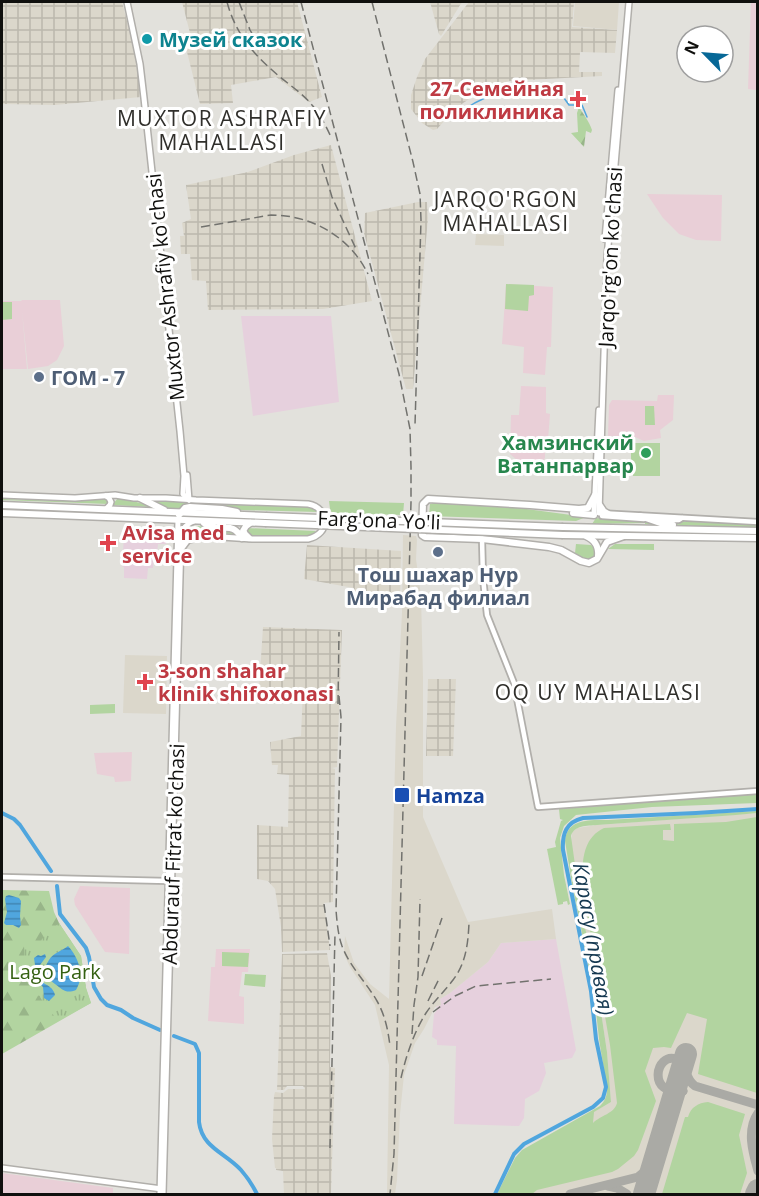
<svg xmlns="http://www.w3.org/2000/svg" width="759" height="1196" font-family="'Open Sans',sans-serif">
<defs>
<pattern id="industrial-grid" width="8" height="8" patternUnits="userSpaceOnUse" patternTransform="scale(1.5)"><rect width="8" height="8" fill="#dbd7cb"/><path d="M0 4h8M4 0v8" fill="none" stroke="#bbb8ad"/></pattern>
<pattern id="forest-firs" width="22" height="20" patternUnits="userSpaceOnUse" patternTransform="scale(1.5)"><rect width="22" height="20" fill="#b2d4a0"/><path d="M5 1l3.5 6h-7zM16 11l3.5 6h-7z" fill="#98b589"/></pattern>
<pattern id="park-tufts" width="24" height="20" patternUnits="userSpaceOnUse" patternTransform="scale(1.5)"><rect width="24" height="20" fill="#b2d4a0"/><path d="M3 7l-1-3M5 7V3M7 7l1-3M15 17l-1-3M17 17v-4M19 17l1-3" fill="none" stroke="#98b589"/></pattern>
<pattern id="water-rules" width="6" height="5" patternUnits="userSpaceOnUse" patternTransform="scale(1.5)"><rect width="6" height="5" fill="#50a6de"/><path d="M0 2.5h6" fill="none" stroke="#4186b2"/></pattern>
</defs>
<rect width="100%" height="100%" fill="#e2e1dc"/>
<g fill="#e6d0dd">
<polygon points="241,316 331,316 339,402 253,416"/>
<polygon points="129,531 166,533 166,544 158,544 157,555 154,555 153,568 148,568 147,579 124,578 124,567 122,566 124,537 128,537"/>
<polygon points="556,939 576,1050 572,1058 544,1063 546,1073 539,1091 525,1099 524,1118 519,1126 454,1124 456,1046 437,1045 437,1040 432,1037 434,1014 438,1009 436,1007 441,1004 440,999 450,993 488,962 501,943"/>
</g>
<g fill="url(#industrial-grid)">
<polygon points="2,2 122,2 134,48 141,97 55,105 3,104 3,111 2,111"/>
<polygon points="182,2 297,2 322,97 309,102 276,77 231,85 233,103 200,104 183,36 190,33"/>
<polygon points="430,2 462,2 441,36 439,34"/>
<polygon points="469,2 574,2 572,27 617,30 615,53 580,52 579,72 602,72 602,76 509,81 493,86 472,97 456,108 437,129 433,130 422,123 411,109 411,95 417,77 425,59"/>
<polygon points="331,145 372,301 323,309 208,310 206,281 192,280 190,254 181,254 180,236 184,236 182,223 191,219 186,185 248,172 294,155"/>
<polygon points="418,202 427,202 428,218 413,389 406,389 364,233 365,213"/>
<polygon points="307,545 401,551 400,597 354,594 354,588 304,579"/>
<polygon points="263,627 342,630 337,767 332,768 335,769 333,902 324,903 330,950 282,952 281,927 275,889 268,881 257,879 257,825 288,827 289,775 277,774 278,765 272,765 270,742 301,736 303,689 259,688"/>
<polygon points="428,679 456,679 453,756 426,756"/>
<polygon points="327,953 331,976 330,1067 335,1068 331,1194 284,1194 283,1171 276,1170 276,1168 275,1168 272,1139 274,1096 275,1092 283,1093 288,1089 305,1089 303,1086 287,1086 284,1090 277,1090 282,954"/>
</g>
<g fill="#e9cfd7">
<polygon points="751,2 757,2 757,90 748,89"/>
<polygon points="647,194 722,195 721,241 696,240 679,234 663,218"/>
<polygon points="506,284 553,287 551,347 547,347 545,375 523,373 524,347 502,344"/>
<polygon points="22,300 60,300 64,346 57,360 48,366 28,369 22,311 27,369 2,369 2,301 21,301"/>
<polygon points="521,386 546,387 546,413 550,414 547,453 545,453 545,458 542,461 517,460 510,454 511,415 519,415"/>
<polygon points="658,395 674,395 673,420 660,430 661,438 644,441 635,437 608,436 609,405 612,400 657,401"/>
<polygon points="132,752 131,781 115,782 114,777 97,774 94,753"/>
<polygon points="80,886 130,888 129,954 105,952 75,905 74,899"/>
<polygon points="216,949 250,949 248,972 242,972 239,996 244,997 244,1024 208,1021 211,970 211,967 215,967"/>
<polygon points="2,1173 113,1188 113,1194 2,1194"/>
</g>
<g fill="#dbd7cb">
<polygon points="575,2 619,2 617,30 573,26"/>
<polygon points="476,234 504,235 504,246 475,245"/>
<polygon points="403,535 416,536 417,540 416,559 421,596 423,678 423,817 468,922 552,909 556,939 501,943 488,962 450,993 440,999 441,1005 435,1007 424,1029 415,1043 404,1075 400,1114 397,1180 395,1194 387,1194 389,1065 375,1005 350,967 344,954 345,936 354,963 370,984 389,999 396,726 402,613"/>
<polygon points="125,655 167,656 166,714 123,713"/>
<polygon points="757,813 757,1194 502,1194 534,1146 611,1102 607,1052 600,1005 580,901 571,844 572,832 577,828 597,825"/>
</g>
<g fill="#b2d4a0">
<polygon points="506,284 534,285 534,295 529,296 528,311 505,309"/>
<polygon points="2,302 12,302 12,319 2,320"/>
<polygon points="645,406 654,406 655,425 645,425"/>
<polygon points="631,443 660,443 660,476 633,476 633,464 631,463"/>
<path d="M119 497C130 501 141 502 151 507L112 505Z"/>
<polygon points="2,499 70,501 108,499 109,500 108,504 2,500"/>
<path d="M148 500 185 501 190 505C185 506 181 509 176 509 166 510 156 504 148 500Z"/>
<polygon points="329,501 404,503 403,515 332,513 330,509"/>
<polygon points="434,503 519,508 586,517 576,521 429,516 430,504"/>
<polygon points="194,504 309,507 316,509 318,512 240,510 229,507"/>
<polygon points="596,518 644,521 667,526 645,524 645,523 592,524"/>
<polygon points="659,521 757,524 757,528 709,527 667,524"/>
<polygon points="197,526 228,529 236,534 199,533 184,535 188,527"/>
<polygon points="246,528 316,531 312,535 305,536 249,535 247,535"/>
<polygon points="576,544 591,545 596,549 594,557 589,560 585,560 575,553"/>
<polygon points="615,544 654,544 654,550 608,549"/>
<polygon points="115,704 115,713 90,714 90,705"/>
<polygon points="757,794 757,803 652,807 576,815 564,826 560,838 564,875 570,904 568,905 567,901 563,902 563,904 558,905 547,849 556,847 555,842 561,821 563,820 560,819 559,809"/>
<path d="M757 811V813L736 815 597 825C587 826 574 825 571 836L580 901 600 1005 607 1052 611 1102 594 1112 593 1123C601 1115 614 1114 617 1103L610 1045 583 890C582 868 580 839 604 828L670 824 671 830H663V840L674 841V824L726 822 757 817V1093L698 1074 707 1019 687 1013 671 1048 664 1047 653 1048 645 1071 656 1101 638 1150 634 1156 618 1169 612 1172 537 1190 532 1194H497L515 1158 522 1150 600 1106C605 1101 607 1096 607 1089L599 1039 594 993 572 884 565 841C567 818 591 820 608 820Z"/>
<polygon points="222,952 249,953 248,967 222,966"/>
<polygon points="245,974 266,975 265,987 244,985"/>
<path d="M708 1102 745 1114 739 1135 747 1173 740 1194H662L685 1117H688C691 1107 698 1103 708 1102Z"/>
</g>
<g fill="url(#forest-firs)">
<path d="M579 107C584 115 589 121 592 130L591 133 586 131 584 147 571 133 578 132 577 113Z"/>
<polygon points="2,890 49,891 54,912 59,923 81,956 86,988 91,1003 2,1054"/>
</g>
<polygon fill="url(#park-tufts)" points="59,923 81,956 86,988 91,1003 58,1021 25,978 24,942 39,947 42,939"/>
<g fill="url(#water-rules)">
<polygon points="9,895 19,898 21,901 20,916 21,925 19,928 13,925 6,925 4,923 7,912 5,899 6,896"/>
<path d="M68 946C79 958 85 976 76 990 66 994 63 990 55 984 46 977 41 972 49 960 53 953 62 951 68 946Z"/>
<path d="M45 954 46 957 34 973C40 985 53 984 55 995L49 1001 44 998 43 987 34 979 30 973 35 965 34 958 38 955 41 956Z"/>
</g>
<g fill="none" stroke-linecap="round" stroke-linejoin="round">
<path stroke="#50a6de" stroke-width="1.5" d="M465 109C493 89 527 88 560 86L564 98 569 105H582L587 117"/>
<g stroke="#50a6de" stroke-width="4">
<polyline points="2,813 14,819 20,825 51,871"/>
<polyline points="57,886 60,914 86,948 89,957 94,987 101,999 107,1005 121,1010 133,1018 160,1030"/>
<path d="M174 1036 195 1044 199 1053V1122C202 1148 226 1153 241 1170 248 1178 253 1186 257 1194"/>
<path d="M495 1194 514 1154 524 1144 593 1107 603 1098 606 1087 596 1039 591 991 563 850C562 834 566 822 583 818L696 813 758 809"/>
</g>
<g stroke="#aaaaa5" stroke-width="9">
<path d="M683 1091C646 1096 656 1052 676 1059 687 1063 684 1079 695 1086L758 1105"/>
<polyline points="669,1109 674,1098 683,1091"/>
<path d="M758 1113C746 1130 753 1153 758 1171"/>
<polyline points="608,1186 617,1188 627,1194"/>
<polyline points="570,1194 638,1177 649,1168 656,1155"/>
</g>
<g stroke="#aaaaa5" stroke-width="22">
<polyline points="644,1194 686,1054"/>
<polyline points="756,1194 758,1190"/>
</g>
<defs>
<g id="tertiary">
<polyline points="599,513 758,522"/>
<polyline points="602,516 644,519"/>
<polyline points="656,520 679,520 682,518"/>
<polyline points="482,539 483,578 487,615 514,683 538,807 758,791"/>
<polyline points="2,877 168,881"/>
</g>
<g id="secondary">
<polyline points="127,2 140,64 144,98 180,431 184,476 183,494 189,500"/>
<polyline points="605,239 618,90"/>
<polyline points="187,475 189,500"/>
<path d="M2 495 75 498 115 495 134 498H166L196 500 308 504C330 508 331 534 308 539H252L191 535 185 536 181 541"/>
<polyline points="600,505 604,511 609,514"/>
<polyline points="106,509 110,505 111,502 109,498 106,496"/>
<polyline points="594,513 599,410"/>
<polyline points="599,513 607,258 629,2"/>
<polyline points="182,548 188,540 198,538"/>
<polyline points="2,1168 162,1189"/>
<polyline points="160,1194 178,520"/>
<path d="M163 1194 181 540C182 530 184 525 194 521"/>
</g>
<g id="primary">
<polyline points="595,495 588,508 579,509 530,505 428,499 423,504 422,535 425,537 482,539 549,547 561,550 581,561 589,563 597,559 607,542 624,536"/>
<polyline points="140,498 164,510"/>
<polyline points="2,505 266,516"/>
<polyline points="2,513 265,523"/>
<polyline points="573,513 594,515"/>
<polyline points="179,515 185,508 190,507 222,509 237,512"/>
<polyline points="640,516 663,524 673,525"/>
<path d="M204 523C206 524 212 527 214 527 228 530 232 523 242 538"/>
<polyline points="563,527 758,531"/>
<polyline points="563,535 758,538"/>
<path d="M586 536C595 540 599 546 598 556"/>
<polyline points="249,538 245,534 243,531 246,526 250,523"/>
</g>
</defs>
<use href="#tertiary" stroke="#b1afab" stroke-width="8"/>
<use href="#secondary" stroke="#b1afab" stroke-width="8"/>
<use href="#primary" stroke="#b1afab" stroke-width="9"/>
<use href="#tertiary" stroke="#fff" stroke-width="4.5"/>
<use href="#secondary" stroke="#fff" stroke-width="5"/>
<use href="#primary" stroke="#fff" stroke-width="6"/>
<g stroke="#72726e" stroke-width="1.5" stroke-dasharray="9 4.5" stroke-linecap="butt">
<path d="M227 2C236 35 254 55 280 77 291 86 303 94 312 105 320 114 326 126 331 137"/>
<polyline points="239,2 250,30 262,51"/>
<polyline points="301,2 399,374 410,429 411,467 411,502 394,1154 390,1194"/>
<polyline points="372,2 413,162 420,194 421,220 415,425"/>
<polyline points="322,164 332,197 356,249"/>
<path d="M201 227 271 215C312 215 350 237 368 274"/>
<path d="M339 696 341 717 336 910C337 922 338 935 342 946 350 967 366 982 377 1001 385 1015 388 1030 390 1046"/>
<polyline points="338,704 339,632"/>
<polyline points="324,904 330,946"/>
<polyline points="422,976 442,918"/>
<polyline points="428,1001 439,979"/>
<polyline points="433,1012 455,996 476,986 551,979"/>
<polyline points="412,1034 414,1005 418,977 420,899"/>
<path d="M401 1078C406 1056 414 1032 426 1013 434 1001 444 992 453 980 466 963 468 944 469 923"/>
<polyline points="330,1148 335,934"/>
</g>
<defs>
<g id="primary-bridge">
<polyline points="266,516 563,527"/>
<polyline points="265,523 563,535"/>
</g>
</defs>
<use href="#primary-bridge" stroke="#b1afab" stroke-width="9" stroke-linecap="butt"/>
<use href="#primary-bridge" stroke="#fff" stroke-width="6"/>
</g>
<circle fill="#0f9aa8" stroke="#fff" stroke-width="2" cx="147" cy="39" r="6"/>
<g fill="#e0444e" stroke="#fff" stroke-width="2">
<path d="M575 90h6v6h6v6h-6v6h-6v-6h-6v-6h6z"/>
<path d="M105 534h6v6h6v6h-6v6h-6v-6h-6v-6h6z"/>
<path d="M142 673h6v6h6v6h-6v6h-6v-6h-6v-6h6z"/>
</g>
<g fill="#5c6f8a" stroke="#fff" stroke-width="2">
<circle cx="39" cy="377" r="6"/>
<circle cx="438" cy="552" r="6"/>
</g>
<circle fill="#2e9e5b" stroke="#fff" stroke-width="2" cx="646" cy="453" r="6"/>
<rect fill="#1a4fb4" stroke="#fff" stroke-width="2" x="394" y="787" width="16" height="16" rx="3"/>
<g text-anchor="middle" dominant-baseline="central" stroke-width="6" stroke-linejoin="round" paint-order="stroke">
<g font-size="20" font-weight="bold" fill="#0d838f" stroke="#fff" text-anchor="start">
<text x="159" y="39">Музей сказок</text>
</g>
<g font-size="20" font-weight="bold" fill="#be3a42" stroke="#fff" text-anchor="start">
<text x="564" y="88" text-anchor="end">27-Семейная<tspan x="564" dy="23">поликлиника</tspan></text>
<text x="122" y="532">Avisa med<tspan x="122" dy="23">service</tspan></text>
<text x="158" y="670">3-son shahar<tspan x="158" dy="23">klinik shifoxonasi</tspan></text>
</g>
<g font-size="20" fill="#10100e" stroke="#fff">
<text transform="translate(610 257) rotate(-87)">Jarqo'rg'on ko'chasi</text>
<text transform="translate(165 287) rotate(-96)">Muxtor Ashrafiy ko'chasi</text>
<text transform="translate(379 520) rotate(2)">Farg'ona Yo'li</text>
<text transform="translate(173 854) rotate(-88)">Abdurauf Fitrat ko'chasi</text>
</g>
<g font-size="20" font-weight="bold" fill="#4e5e75" stroke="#fff" text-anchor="start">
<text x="51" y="377">ГОМ - 7</text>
<text x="438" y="574" text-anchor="middle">Тош шахар Нур<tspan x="438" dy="23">Мирабад филиал</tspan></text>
</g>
<g font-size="20" font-weight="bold" fill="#27864d" stroke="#fff" text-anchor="end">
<text x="634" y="442">Хамзинский<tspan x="634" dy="23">Ватанпарвар</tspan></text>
</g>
<g font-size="20" font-weight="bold" fill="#164399" stroke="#fff" text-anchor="start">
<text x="416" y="795">Hamza</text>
</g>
<g font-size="20" fill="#356112" stroke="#fff">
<text x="55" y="971">Lago Park</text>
</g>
<g font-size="21" letter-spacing="1.5" fill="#302f2b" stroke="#fff">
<text x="222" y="118">MUXTOR ASHRAFIY<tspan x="222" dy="24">MAHALLASI</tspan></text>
<text x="506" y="199">JARQO'RGON<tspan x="506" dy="24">MAHALLASI</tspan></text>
<text x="598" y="692">OQ UY MAHALLASI</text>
</g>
<g font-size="21" font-style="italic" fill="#143850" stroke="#fff">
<text transform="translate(594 939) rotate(80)">Карасу (правая)</text>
</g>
</g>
<rect width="759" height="1196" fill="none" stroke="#10100e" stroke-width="6"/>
<g transform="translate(705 54) rotate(295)"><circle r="28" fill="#ffffff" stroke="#9f9f9f" stroke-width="1.5"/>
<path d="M0-4.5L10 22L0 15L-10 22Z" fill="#076897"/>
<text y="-9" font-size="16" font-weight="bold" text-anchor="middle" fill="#10100e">N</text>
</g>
</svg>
